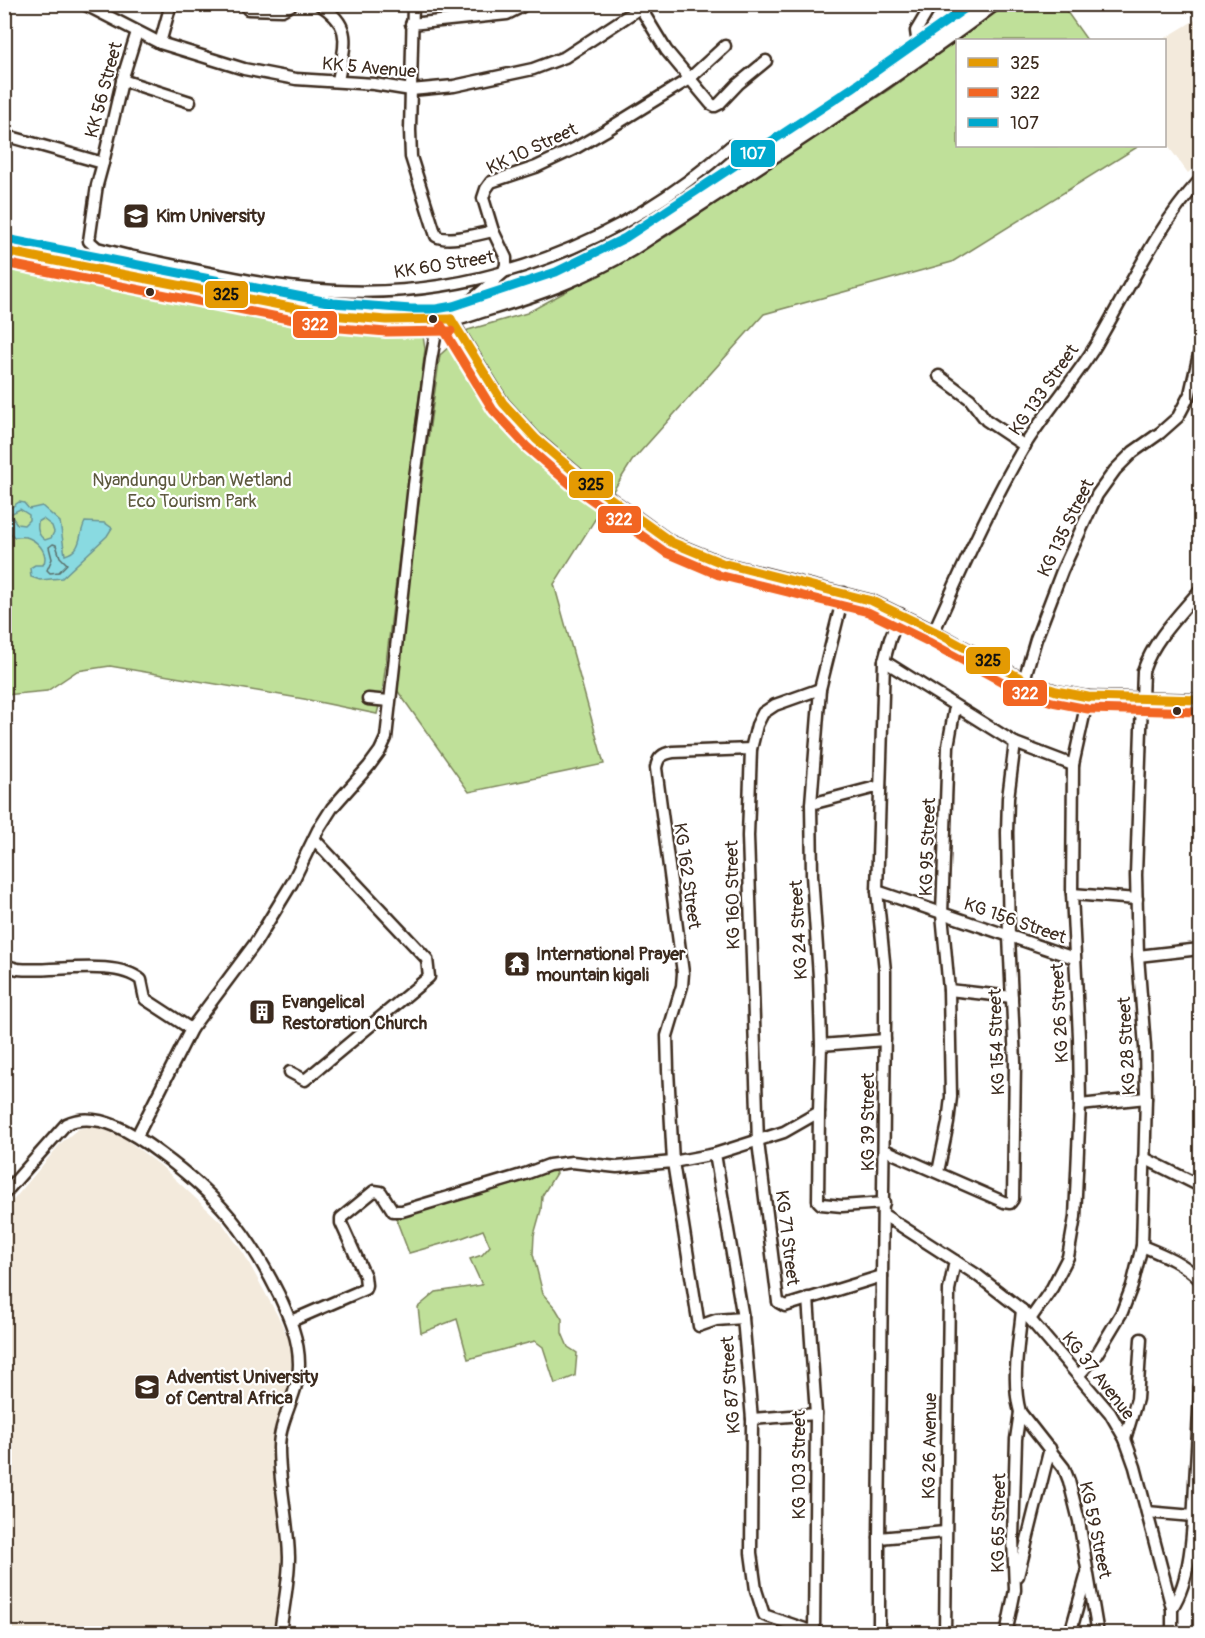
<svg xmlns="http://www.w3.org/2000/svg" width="1205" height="1638" font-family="Pangolin,sans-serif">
<rect width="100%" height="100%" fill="#fff"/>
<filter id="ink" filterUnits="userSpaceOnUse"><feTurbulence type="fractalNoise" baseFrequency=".0167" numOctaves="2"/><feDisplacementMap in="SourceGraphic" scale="12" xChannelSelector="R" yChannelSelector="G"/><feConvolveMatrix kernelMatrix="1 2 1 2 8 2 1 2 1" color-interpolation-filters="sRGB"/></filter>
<g filter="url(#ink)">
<g fill="#f3eadc">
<polygon points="1200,17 1200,162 1188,173 1165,142 1164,40 1162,40"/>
<polygon points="87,1127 98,1127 124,1138 160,1165 222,1223 244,1254 281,1322 290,1343 292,1351 291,1377 274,1463 283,1567 276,1633 5,1634 5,1210 62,1142 78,1129"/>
</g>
<g fill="#bfe099" stroke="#7d855c" stroke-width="1.5">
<polygon points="1003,5 1062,5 1087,40 958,40 958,146 1139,146 952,262 764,314 632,461 554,584 604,764 469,792 397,690 411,559 440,355 468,330 527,313 667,236 761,173 890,89"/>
<polygon points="4,264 243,311 318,323 417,331 423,336 425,349 382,694 377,714 304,699 110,666 77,671 47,691 5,695"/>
<polygon points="549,1165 556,1173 542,1196 541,1210 534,1235 533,1254 543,1294 556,1309 562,1319 562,1333 568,1347 577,1353 575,1376 555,1384 543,1347 535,1341 468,1359 457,1319 421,1333 418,1307 436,1292 482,1285 470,1259 482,1255 490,1246 483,1230 459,1239 409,1253 393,1211"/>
</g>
<path fill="#89dae1" stroke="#6a9493" stroke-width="1.5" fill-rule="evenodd" d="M19 502 24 503 29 509 42 506 60 522 65 555C83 550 78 535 85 522L105 523 112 528 107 536 62 578 40 580 31 577 30 568 35 565H43C49 555 40 543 29 538 25 536 19 537 14 537L5 527V505L10 508ZM20 509 29 515V520L24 525 17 524 10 514ZM43 519 52 526 54 532 51 538 45 540C38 535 37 530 38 522Z"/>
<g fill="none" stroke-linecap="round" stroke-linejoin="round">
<polygon stroke="#5a706c" stroke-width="1.5" points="53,544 56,545 60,557 67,564 59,572 50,573 47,570 52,559 49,547"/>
<defs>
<g id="minor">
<polyline points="84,4 160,43 244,69 296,79 374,84 411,90 454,86 533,69 565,57 646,4"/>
<path d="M319 4C355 27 344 45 338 81"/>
<path d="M413 4 410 130 411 157 436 236C447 243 479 234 493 231"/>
<polyline points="638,4 666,50 711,104 715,106 719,104 738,84 766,61"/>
<polyline points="248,9 282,10 293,4"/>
<polyline points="411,24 507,14 521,7 521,4"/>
<polyline points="160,43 171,4"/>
<polyline points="926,53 917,38 916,31 932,4"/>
<polyline points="122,80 190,102"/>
<polyline points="4,135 103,163 123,77 137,32"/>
<polyline points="103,163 97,185 89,241 97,248 129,256 153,279"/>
<path d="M129 256C197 270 266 288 336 291 482 299 623 242 731 146"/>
<polyline points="461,316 473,299 503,273 506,265 506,258 493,231 483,198 486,189 491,182 536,167 574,149 605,131 689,79 725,46"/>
<polyline points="451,319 503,403 536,439 578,475 671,542 722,563 872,601 934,631 1024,680 1056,691 1088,697 1200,700"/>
<polyline points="939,376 970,399 986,420 1025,446"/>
<path d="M934 631C963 567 991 502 1027 442 1048 409 1075 379 1096 345 1129 289 1156 228 1200 180"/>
<polyline points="884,661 1015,743 1073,765"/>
<polyline points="1024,680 1036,639 1062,571 1097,495 1115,470 1133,452 1160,433 1178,417 1190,394 1200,350"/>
<polyline points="820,689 775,705 763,713 757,725 751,749 748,836 758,1142 778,1302 785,1306 882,1276"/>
<polyline points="368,699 389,701"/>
<polyline points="811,804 880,786"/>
<polyline points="877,891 1074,958"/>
<polyline points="1072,894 1137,899"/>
<polyline points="1138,956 1200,949"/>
<path d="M4 965C9 966 13 968 18 969 51 973 115 958 141 980L145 999 191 1029"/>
<polyline points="949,990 1012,997"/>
<polyline points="821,1045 885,1040"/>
<polyline points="290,1072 305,1080 429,977 427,959 314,839"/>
<polyline points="1080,1105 1146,1098"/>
<polyline points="819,1112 818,1201 821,1204 842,1206 884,1203"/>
<polyline points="137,1136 191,1029 256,942 292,883 318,830 332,808 369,766 380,751 386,738 414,485 431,360 438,321"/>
<polyline points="885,1150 1004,1202 1010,1203 1013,1199 1015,1062 1009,937 1007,833 1008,798 1015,743"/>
<polyline points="715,1154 743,1318 752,1419 751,1553 756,1590 764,1615 820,1634"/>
<polyline points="1144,1158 1200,1186"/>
<polyline points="938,1172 948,1123 951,1097 949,990 942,914 948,746 955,707"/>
<path d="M4 1194 66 1124C98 1109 136 1135 161 1154 217 1195 248 1232 279 1295 289 1317 299 1339 299 1364 299 1394 279 1419 279 1448 279 1484 288 1520 289 1557 289 1582 283 1608 280 1634"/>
<polyline points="884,1215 977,1275 1022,1310 1110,1413 1125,1439 1135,1467 1172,1608 1172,1634"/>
<path d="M1142 1246C1164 1255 1184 1263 1200 1280"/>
<polyline points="808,1298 816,1414 814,1634"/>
<path d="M1022 1310C1019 1343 1011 1379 1020 1412L1064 1468 1069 1481 1079 1521 1098 1634"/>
<path d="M743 1318 716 1320 699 1326 673 1162 668 1070 667 1036 682 986 683 973 656 768C658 757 662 754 673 752L751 749"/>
<polyline points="1031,1318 1052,1288 1068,1257 1075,1217 1080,1105 1079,1037 1072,894 1073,765 1088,697"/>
<polyline points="291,1321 365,1289 366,1285 365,1276 341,1223 341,1218 374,1191 381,1192 393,1211 402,1211 525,1174 549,1165 572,1162 617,1167 673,1162 715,1154 784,1132 819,1112 821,1045 819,977 812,875 811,804 820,689 844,593"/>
<path d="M1079 1375 1095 1357 1122 1312 1132 1286 1142 1246 1146 1098 1145 1047 1138 956 1136 875 1143 671C1154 639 1179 615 1200 590"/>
<polyline points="752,1419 816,1414"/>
<polyline points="1125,1439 1137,1399 1141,1339"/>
<polyline points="1147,1512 1193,1516 1200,1520"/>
<polyline points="879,1538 945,1532"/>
<polyline points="1018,1576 1050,1448"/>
<path d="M1172 1608C1193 1576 1193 1521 1195 1483 1197 1450 1199 1418 1200 1386"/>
<polyline points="879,1634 879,1538 885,1020 885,971 877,891 884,661 890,639 900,614"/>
<polyline points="945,1634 949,1290 955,1261"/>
<polyline points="1006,1634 1015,1590 1013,1538 1016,1439 1020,1412"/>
<polyline points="1070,1634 1087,1573"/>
</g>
<path id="highway" d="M4 251 331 315C366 318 402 322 437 321 454 320 470 313 486 308 540 292 582 277 631 248 752 168 875 91 992 4"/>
</defs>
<use href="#minor" stroke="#3b2a1e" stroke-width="15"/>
<use href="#highway" stroke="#3b2a1e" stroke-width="20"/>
<use href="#minor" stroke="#fff" stroke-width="10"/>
<use href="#highway" stroke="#fff" stroke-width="15"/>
<defs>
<g id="bus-1">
<polyline points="4,251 331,315 386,320 451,319"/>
<polyline points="451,319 503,403 536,439 578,475 671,542 722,563 872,601 934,631 1024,680 1056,691 1088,697 1200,700"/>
</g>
<g id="bus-2">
<polyline points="4,263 329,327 386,332 451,331"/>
<polyline points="441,325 493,410 527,447 571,485 665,552 719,575 868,612 929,642 1019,691 1052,702 1088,709 1200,712"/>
</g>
<polyline id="bus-3" points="6,239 333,303 411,309 436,309 453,306 556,272 625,238 852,88 971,4"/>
</defs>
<use href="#bus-1" stroke="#fff" stroke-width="14"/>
<use href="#bus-2" stroke="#fff" stroke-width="14"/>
<use href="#bus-3" stroke="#fff" stroke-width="14"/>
<use href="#bus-1" stroke="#e49a03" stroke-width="9"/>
<use href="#bus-2" stroke="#f26522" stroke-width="9"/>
<use href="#bus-3" stroke="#00a9ce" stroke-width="9"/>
</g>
</g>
<defs>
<symbol id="school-square" viewBox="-11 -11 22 22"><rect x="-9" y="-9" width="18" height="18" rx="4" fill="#3b2a1e" stroke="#fff"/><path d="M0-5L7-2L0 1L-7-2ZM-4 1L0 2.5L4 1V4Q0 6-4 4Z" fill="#fff"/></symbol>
<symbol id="temple-square" viewBox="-11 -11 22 22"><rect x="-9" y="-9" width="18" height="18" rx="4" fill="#3b2a1e" stroke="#fff"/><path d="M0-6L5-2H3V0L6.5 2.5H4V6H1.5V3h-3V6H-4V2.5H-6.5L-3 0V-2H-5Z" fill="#fff"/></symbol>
<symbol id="building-square" viewBox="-11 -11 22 22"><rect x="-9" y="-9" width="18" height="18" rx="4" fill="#3b2a1e" stroke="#fff"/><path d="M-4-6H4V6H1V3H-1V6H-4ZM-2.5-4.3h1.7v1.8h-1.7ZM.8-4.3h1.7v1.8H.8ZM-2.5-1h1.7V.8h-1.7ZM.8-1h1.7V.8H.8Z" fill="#fff"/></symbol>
<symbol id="university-square" viewBox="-11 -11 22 22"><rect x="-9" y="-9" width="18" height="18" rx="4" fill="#3b2a1e" stroke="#fff"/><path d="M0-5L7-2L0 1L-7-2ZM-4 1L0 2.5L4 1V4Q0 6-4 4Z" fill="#fff"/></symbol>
</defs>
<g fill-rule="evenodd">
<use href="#school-square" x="121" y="201" width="30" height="30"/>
<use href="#temple-square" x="502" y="949" width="30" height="30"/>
<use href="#building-square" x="247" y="997" width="30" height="30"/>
<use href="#university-square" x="132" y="1372" width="30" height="30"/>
</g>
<g fill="#3b2a1e" stroke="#fff" stroke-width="2">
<circle cx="150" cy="292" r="5"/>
<circle cx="433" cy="319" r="5"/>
<circle cx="1177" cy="711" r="5"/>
</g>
<g text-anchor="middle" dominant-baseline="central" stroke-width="4.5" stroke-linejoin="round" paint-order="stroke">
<g font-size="18" fill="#3b2a1e" stroke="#fff">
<text transform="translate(369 68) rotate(5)">KK 5 Avenue</text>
<text transform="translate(104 90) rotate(-75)">KK 56 Street</text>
<text transform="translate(532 149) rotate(-25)">KK 10 Street</text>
<text transform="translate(444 265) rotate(-9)">KK 60 Street</text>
<text transform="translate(1044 390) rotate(-55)">KG 133 Street</text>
<text transform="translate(1066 528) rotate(-64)">KG 135 Street</text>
<text transform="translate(928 847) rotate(-88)">KG 95 Street</text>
<text transform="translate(687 876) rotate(82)">KG 162 Street</text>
<text transform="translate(733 895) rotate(-91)">KG 160 Street</text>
<text transform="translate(1015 921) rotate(19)">KG 156 Street</text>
<text transform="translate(799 930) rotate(-93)">KG 24 Street</text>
<text transform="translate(1060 1013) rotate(-93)">KG 26 Street</text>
<text transform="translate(997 1042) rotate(-92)">KG 154 Street</text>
<text transform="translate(1127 1046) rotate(-93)">KG 28 Street</text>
<text transform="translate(868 1122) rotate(-90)">KG 39 Street</text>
<text transform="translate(787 1238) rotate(83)">KG 71 Street</text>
<text transform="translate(1098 1376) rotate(52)">KG 37 Avenue</text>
<text transform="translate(731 1385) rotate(-94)">KG 87 Street</text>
<text transform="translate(930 1446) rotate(-89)">KG 26 Avenue</text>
<text transform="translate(799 1465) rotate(-90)">KG 103 Street</text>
<text transform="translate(999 1523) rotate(-89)">KG 65 Street</text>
<text transform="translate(1095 1530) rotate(78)">KG 59 Street</text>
</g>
<g font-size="18" font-weight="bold" fill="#3b2a1e" stroke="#fff" text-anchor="start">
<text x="156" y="216">Kim University</text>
<text x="536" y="954">International Prayer<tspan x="536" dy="21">mountain kigali</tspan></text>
<text x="282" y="1002">Evangelical<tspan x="282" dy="21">Restoration Church</tspan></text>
<text x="166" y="1377">Adventist University<tspan x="166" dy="21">of Central Africa</tspan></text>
</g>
<g font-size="18" fill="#5c583d" stroke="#fff">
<text x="192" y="480">Nyandungu Urban Wetland<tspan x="192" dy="21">Eco Tourism Park</tspan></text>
</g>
</g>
<g stroke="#fff" stroke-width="2">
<rect x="730" y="139" width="46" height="29" rx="6" fill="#00a9ce"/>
<rect x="204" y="280" width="45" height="29" rx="6" fill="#e49a03"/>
<rect x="292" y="310" width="46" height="29" rx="6" fill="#f26522"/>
<rect x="568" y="470" width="46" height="29" rx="6" fill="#e49a03"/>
<rect x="597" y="505" width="45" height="29" rx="6" fill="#f26522"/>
<rect x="965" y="646" width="46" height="29" rx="6" fill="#e49a03"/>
<rect x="1002" y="679" width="46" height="28" rx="6" fill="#f26522"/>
</g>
<g font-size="16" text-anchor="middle" font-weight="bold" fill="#fff">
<text x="753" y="159">107</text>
<text x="315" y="330">322</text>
<text x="619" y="525">322</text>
<text x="1025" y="699">322</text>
</g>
<g font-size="16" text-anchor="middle" font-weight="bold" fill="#111">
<text x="226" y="300">325</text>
<text x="591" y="490">325</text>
<text x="988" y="666">325</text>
</g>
<rect width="1205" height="1638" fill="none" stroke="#fff" stroke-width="24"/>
<rect x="12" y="12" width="1181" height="1614" fill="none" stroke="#3b2a1e" stroke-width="2" filter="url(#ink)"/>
<rect x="956" y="39" width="210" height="108" fill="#ffffff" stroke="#b1aaa5" stroke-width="1.5"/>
<rect x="968" y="58" width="30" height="9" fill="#e49a03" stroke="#b1aaa5" stroke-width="1.5"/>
<text x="1010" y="69" font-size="18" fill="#3b2a1e">325</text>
<rect x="968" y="88" width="30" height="9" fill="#f26522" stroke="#b1aaa5" stroke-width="1.5"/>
<text x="1010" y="99" font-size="18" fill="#3b2a1e">322</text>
<rect x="968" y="118" width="30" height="9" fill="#00a9ce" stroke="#b1aaa5" stroke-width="1.5"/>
<text x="1010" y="129" font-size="18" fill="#3b2a1e">107</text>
</svg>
